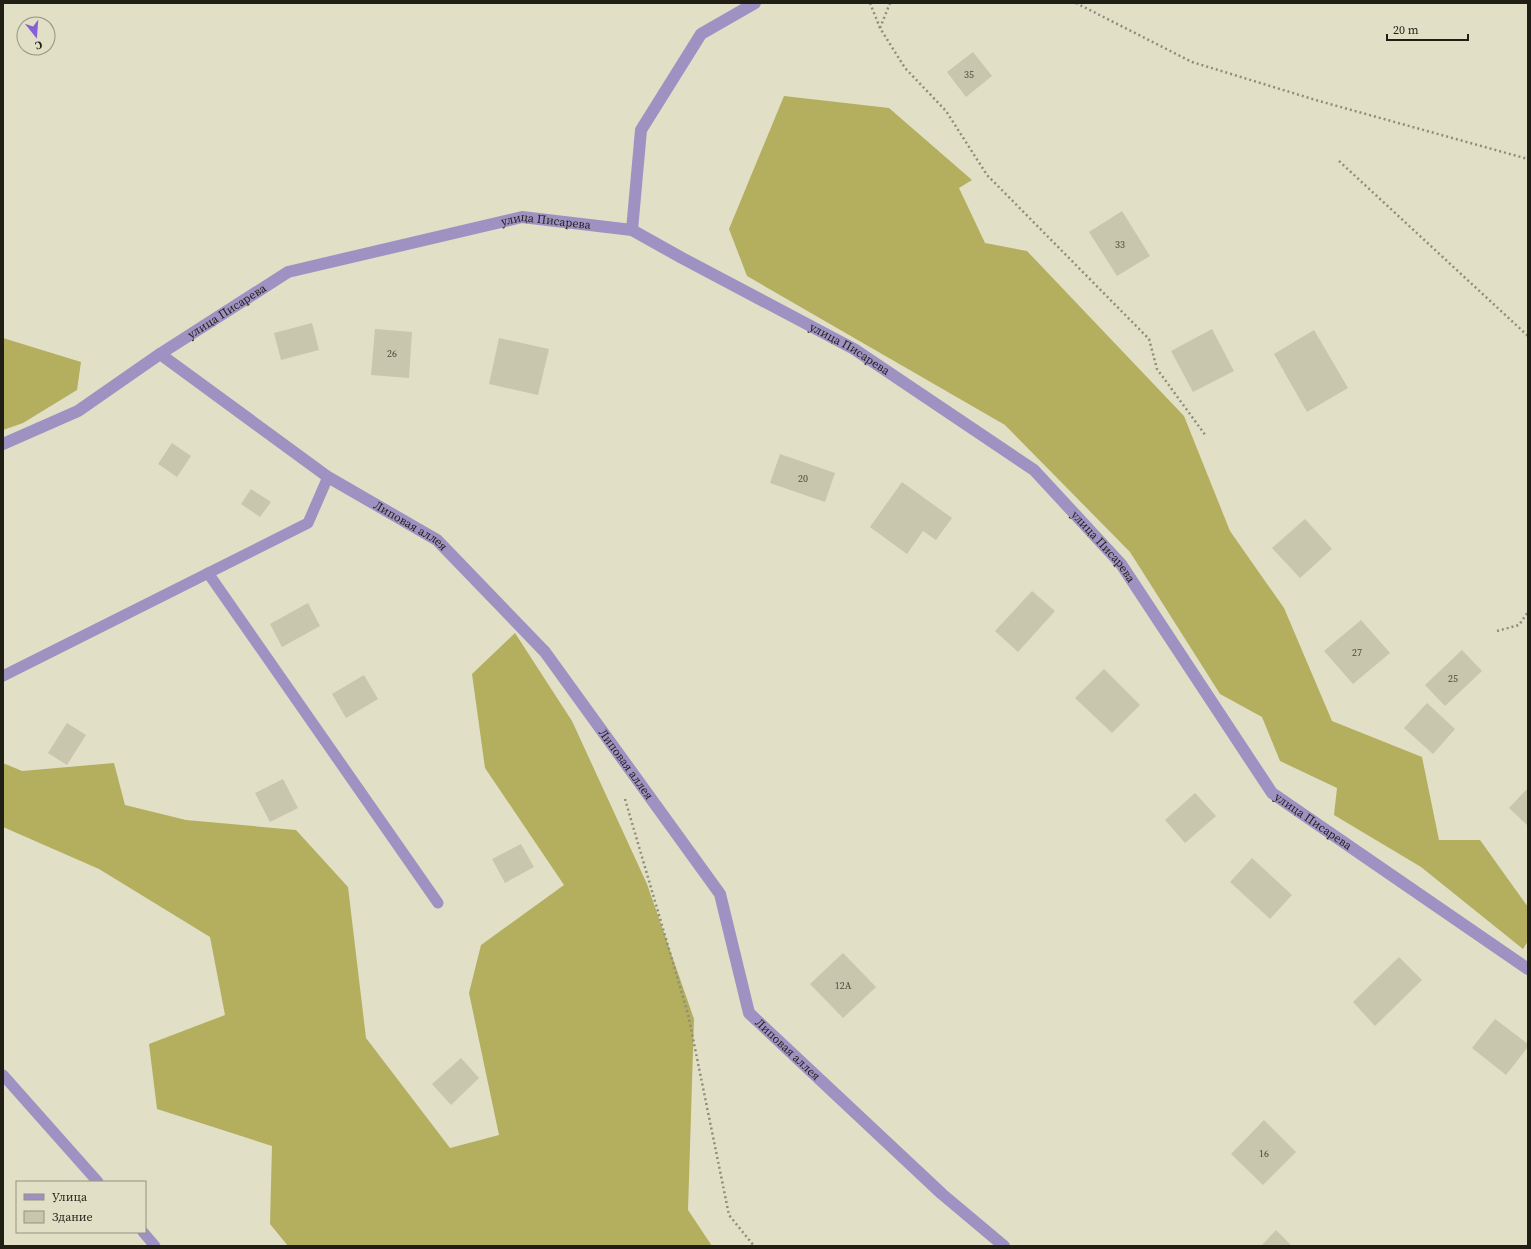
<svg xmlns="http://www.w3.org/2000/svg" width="1531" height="1249" font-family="'Source Serif 4',serif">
<rect width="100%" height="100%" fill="#e1e0c6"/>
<g fill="#b4ae5f">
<polygon points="784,96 889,108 972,180 959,188 985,243 1027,251 1184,416 1230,531 1284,608 1332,721 1422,757 1439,840 1480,840 1528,907 1528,941 1523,949 1421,867 1334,815 1337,788 1280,761 1262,717 1220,694 1130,552 1005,425 747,276 729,229"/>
<polygon points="3,338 81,362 77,390 23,423 3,430"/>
<polygon points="515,633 572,721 647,884 694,1019 688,1210 712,1246 288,1246 270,1224 272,1146 157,1109 149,1044 225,1015 210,937 99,869 3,827 3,763 22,771 114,763 125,805 186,820 296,830 348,887 366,1038 450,1148 499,1135 469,993 481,945 564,885 485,768 472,674"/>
</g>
<g fill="#c8c6ad">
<polygon points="973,52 992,76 966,97 947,72"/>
<polygon points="1122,211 1150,256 1117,276 1089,232"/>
<polygon points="312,323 319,350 281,360 274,333"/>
<polygon points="375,329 412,332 409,378 371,375"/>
<polygon points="1212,329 1234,371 1193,392 1171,351"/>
<polygon points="1314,330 1348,388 1307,412 1274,354"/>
<polygon points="499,338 549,349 538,395 489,384"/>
<polygon points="172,443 191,456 177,477 158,464"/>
<polygon points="780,454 835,473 825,502 770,483"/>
<polygon points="902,482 952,518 936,540 923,531 907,554 870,527"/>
<polygon points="251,489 271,502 260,517 241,504"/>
<polygon points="1305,519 1332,549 1300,578 1272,548"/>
<polygon points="1032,591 1055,611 1018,652 995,631"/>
<polygon points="308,603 320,626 282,647 270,624"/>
<polygon points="1361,620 1390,653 1353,684 1324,651"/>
<polygon points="1462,650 1482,671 1445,706 1425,685"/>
<polygon points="1104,669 1140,705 1112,733 1075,698"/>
<polygon points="364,675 378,699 346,718 332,694"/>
<polygon points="1427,703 1455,729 1433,754 1404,728"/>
<polygon points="67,723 86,735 67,765 48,753"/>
<polygon points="283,779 298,808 270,822 255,793"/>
<polygon points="1528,788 1528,826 1509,808"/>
<polygon points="1195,793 1216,816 1185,843 1165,820"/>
<polygon points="521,844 534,867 505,883 492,859"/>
<polygon points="1252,858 1292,895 1270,919 1230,882"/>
<polygon points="843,953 876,987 843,1018 810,984"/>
<polygon points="1399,957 1422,980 1375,1026 1353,1002"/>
<polygon points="1495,1019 1528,1044 1528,1047 1506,1075 1472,1048"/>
<polygon points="461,1058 479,1078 451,1105 432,1084"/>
<polygon points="1264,1120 1296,1152 1263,1185 1231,1154"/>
<polygon points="1276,1230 1292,1246 1261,1246"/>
</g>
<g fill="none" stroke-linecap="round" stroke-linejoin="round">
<g stroke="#8e8d7a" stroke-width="2.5" stroke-dasharray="2 3" stroke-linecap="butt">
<polyline points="870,3 880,28 905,68 946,111 987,175 1149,339 1157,369 1206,436"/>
<polyline points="1076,3 1192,62 1319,101 1528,159"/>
<polyline points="880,28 890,3"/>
<polyline points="1339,161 1528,336"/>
<polyline points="1497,631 1519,625 1528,612"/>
<polyline points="625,799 688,1014 729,1215 754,1246"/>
</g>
<g stroke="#9e92c3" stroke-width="11">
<polyline points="208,573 438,903"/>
<polyline points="3,676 308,523 328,477"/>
<polyline points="3,1075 98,1182"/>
<polyline points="143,1232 155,1246"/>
</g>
<g stroke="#9e92c3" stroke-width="12">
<polyline points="632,230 641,130 701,34 755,3"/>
<path id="s1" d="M160 354 328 477 437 540 545 652 720 894 749 1013 942 1194 1004 1246"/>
<path id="s2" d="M3 444 78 411 160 354 288 272 522 217 632 230 682 258 854 349 1034 470 1121 564 1272 793 1528 969"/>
</g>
</g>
<g text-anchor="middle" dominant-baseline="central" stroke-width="3" stroke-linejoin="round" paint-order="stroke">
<g font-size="10" fill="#4a493b">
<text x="969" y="74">35</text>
<text x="1120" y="244">33</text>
<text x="392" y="353">26</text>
<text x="803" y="478">20</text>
<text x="1357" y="652">27</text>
<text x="1453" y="678">25</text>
<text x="843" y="985">12А</text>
<text x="1264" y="1153">16</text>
</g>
<g font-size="12" fill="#201f15" stroke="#e1e0c6">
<text stroke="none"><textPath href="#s2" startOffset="598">улица Писарева</textPath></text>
<text stroke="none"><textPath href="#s2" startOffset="261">улица Писарева</textPath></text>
<text stroke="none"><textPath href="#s2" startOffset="933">улица Писарева</textPath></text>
<text stroke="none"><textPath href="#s1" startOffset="304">Липовая аллея</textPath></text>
<text stroke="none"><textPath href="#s2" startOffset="1257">улица Писарева</textPath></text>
<text stroke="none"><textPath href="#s1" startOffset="628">Липовая аллея</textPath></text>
<text stroke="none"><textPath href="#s2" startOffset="1606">улица Писарева</textPath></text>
<text stroke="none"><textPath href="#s1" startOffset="964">Липовая аллея</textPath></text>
</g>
</g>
<rect width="1531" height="1249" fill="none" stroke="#201f15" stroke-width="8"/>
<rect x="16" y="1181" width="130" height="52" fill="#e1e0c6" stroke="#94937f"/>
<rect x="24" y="1194" width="20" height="6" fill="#9e92c3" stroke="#94937f"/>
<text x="52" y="1201" font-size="12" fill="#201f15">Улица</text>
<rect x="24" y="1211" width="20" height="12" fill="#c8c6ad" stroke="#94937f"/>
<text x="52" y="1221" font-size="12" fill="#201f15">Здание</text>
<g transform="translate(36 36) rotate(163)"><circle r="19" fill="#e1e0c6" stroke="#94937f"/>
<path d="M0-3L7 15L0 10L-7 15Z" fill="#875fd9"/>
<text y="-6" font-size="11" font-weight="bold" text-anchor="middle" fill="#201f15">С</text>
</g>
<path d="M1387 34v6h81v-6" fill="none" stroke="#201f15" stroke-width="2"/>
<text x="1393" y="34" font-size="12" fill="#201f15" stroke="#e1e0c6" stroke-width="3" paint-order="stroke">20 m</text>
</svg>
